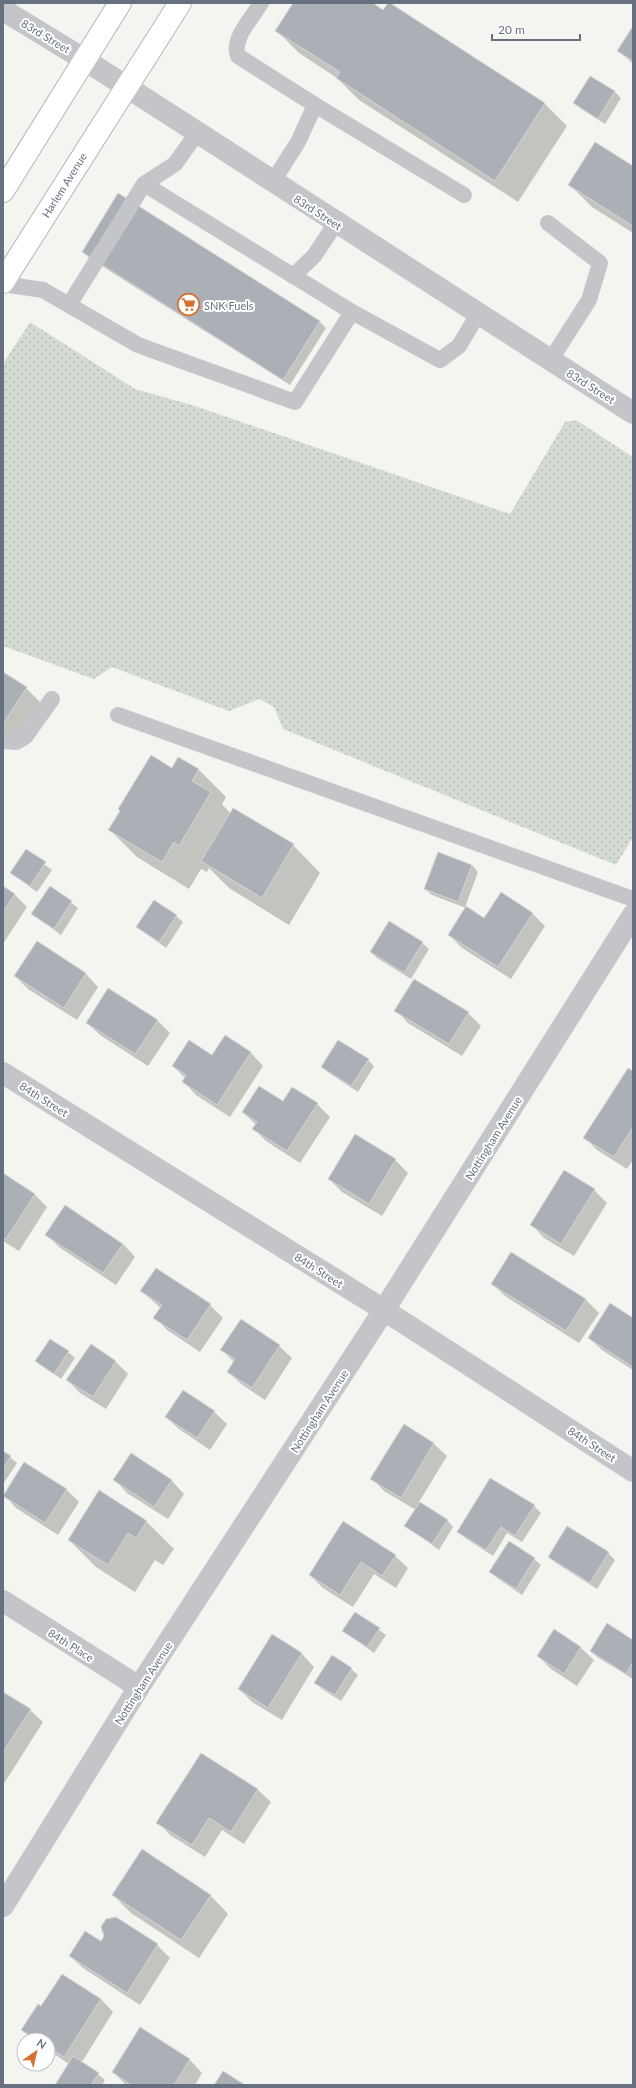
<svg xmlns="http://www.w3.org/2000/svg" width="636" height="2088" font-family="Lato,sans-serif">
<defs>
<pattern id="grass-dots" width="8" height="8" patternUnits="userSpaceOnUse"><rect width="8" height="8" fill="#d4dbd2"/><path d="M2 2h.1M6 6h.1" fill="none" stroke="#b0b6b0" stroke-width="1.8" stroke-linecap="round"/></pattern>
</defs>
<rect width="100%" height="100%" fill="#f4f4f1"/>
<polygon fill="url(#grass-dots)" points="30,322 135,389 195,406 510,514 565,422 576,420 633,457 633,837 616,865 283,729 274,707 259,699 229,711 112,667 94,679 3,646 3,364"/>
<g fill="#0003">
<polygon points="295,3 371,3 384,11 389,3 545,104 567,126 518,202 359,100 337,78 299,53 277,31"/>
<polygon points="633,28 633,64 619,51"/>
<polygon points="591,77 615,92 621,98 605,124 581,109 575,103"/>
<polygon points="633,167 633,233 592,207 570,185"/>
<polygon points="119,195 320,322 326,328 290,385 89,258 83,252"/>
<polygon points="3,673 26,688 44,706 20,744 3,733"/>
<polygon points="172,769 199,770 226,797 222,804 231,814 293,845 320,873 289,925 229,888 209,868 207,872 201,869 189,889 137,857 110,830"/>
<polygon points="26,851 52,870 37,892 11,873"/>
<polygon points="472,865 478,872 465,907 484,919 532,913 545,926 511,979 462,948 449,935 466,908 432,895 425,889"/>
<polygon points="3,887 14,894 27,907 3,944"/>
<polygon points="50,887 78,908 61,935 33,914"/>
<polygon points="176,916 183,922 166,948 137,927"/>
<polygon points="37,943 86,974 98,987 77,1020 28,989 15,976"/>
<polygon points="422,943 429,949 411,979 377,958 371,952"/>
<polygon points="396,1010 468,1013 481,1026 462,1056 408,1023"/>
<polygon points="157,1020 170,1033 148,1066 100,1035 87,1023"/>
<polygon points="226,1036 251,1053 263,1066 230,1117 196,1095 184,1082 186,1079 173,1066 213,1056"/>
<polygon points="368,1060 374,1066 358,1092 329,1073 322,1067"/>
<polygon points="633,1073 633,1160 627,1169 597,1150 585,1138"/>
<polygon points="293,1088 317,1104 330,1117 300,1163 266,1141 253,1128 256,1125 243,1112 283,1103"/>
<polygon points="395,1160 408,1173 382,1216 342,1192 329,1179"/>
<polygon points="565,1171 594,1190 607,1203 574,1256 544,1238 532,1225"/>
<polygon points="3,1175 34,1194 47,1207 19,1251 3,1241"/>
<polygon points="47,1235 123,1244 135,1257 116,1285 59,1247"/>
<polygon points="511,1253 586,1300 599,1313 579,1343 505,1296 492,1284"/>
<polygon points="141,1291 210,1305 223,1318 200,1352 167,1330 155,1317 161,1308"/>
<polygon points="633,1319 633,1370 602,1350 589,1338"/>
<polygon points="279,1346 292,1358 265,1400 241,1384 228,1372 234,1362 222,1350"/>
<polygon points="68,1352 75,1358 61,1379 36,1361"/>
<polygon points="116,1362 128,1374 106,1409 80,1393 67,1380"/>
<polygon points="214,1412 227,1424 210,1450 179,1429 166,1417"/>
<polygon points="404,1425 434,1444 447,1456 419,1502 447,1520 453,1527 439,1550 406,1526 416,1510 384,1491 372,1478"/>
<polygon points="3,1452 17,1463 3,1484"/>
<polygon points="131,1455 172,1481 184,1494 168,1519 127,1493 115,1480"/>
<polygon points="66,1489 79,1502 58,1535 16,1508 4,1495"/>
<polygon points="534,1506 541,1513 522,1542 507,1533 493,1556 465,1538 458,1532"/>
<polygon points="146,1521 174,1549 163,1565 155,1560 135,1592 96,1567 69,1540"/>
<polygon points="344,1522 395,1556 408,1568 396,1588 374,1574 353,1607 323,1588 310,1575"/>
<polygon points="567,1528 608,1553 615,1560 597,1589 556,1563 549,1557"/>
<polygon points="534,1559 541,1565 522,1595 497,1578 490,1572"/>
<polygon points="355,1613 386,1635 374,1653 343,1631"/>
<polygon points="555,1631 581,1648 594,1660 577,1686 551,1669 538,1656"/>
<polygon points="272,1635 302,1654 314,1667 282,1720 252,1702 239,1689"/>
<polygon points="633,1641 633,1679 597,1657 591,1651"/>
<polygon points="351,1669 358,1675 341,1701 322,1689 316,1683"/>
<polygon points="3,1693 30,1710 43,1722 3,1785"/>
<polygon points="201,1754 258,1790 271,1802 244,1844 222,1830 205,1857 170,1835 158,1822"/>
<polygon points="113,1895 210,1895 228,1914 199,1958 131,1913"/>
<polygon points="116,1918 157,1945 170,1958 140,2005 83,1968 70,1956 101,1942"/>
<polygon points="101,1999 113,2012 82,2062 105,2080 102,2085 56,2085 69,2064 48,2050 48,2040 33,2040 23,2030"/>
<polygon points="141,2029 190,2060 202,2073 195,2085 126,2085 113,2072"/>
</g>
<g fill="#abb0b7" stroke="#d5d6d4">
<polygon points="293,3 373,3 383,10 388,3 390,3 545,103 495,181 336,78 340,72 275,31"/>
<polygon points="633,26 633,61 617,51"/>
<polygon points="590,76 615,91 598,119 573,103"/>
<polygon points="595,142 633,166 633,226 568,185"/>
<polygon points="118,193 320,321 283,380 82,252"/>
<polygon points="3,672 27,687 3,724"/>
<polygon points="151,755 172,768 178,757 199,769 192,781 211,792 179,846 174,842 162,862 108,830 120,811 118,809"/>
<polygon points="233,808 294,844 262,898 201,861"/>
<polygon points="26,849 46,862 30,886 10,873"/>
<polygon points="438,852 472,865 458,902 424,889"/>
<polygon points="3,886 15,894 3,912"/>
<polygon points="50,886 72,901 54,929 31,914"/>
<polygon points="501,892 533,913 498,967 448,935 466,906 484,918"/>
<polygon points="154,900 177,915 159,942 136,927"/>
<polygon points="389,921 423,942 404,973 370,952"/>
<polygon points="37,941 86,973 64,1008 14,976"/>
<polygon points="414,979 469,1012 449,1044 394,1011"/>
<polygon points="108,988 158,1020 135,1054 86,1023"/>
<polygon points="225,1035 251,1052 217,1105 182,1082 186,1075 172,1066 189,1040 212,1055"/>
<polygon points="338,1040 369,1059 351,1086 321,1067"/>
<polygon points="628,1068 633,1071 633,1127 614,1157 583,1138"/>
<polygon points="259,1086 283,1101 292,1087 318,1103 287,1151 252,1129 257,1122 242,1112"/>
<polygon points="355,1134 396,1159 369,1204 328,1179"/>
<polygon points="564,1170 595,1189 561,1244 530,1225"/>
<polygon points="3,1173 35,1194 6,1239 3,1237"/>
<polygon points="65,1205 123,1244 103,1273 45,1235"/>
<polygon points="511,1252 586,1299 566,1331 491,1284"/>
<polygon points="156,1268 211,1304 187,1340 153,1318 162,1305 140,1291"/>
<polygon points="610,1303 633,1318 633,1367 588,1338"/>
<polygon points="241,1319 280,1345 252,1388 227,1372 235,1359 220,1350"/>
<polygon points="50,1339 69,1351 54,1374 35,1361"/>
<polygon points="91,1344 116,1361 93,1397 66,1380"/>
<polygon points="183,1390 215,1411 197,1438 165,1417"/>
<polygon points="404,1424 434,1443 401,1498 370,1479"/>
<polygon points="3,1451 11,1456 3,1468"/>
<polygon points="131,1453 172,1480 154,1507 113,1480"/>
<polygon points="24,1462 67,1489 45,1523 3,1496"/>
<polygon points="490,1478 535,1505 515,1536 501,1527 486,1550 457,1532"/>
<polygon points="99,1490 147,1521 136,1538 128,1533 108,1565 68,1540"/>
<polygon points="420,1502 448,1520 432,1544 404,1526"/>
<polygon points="343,1521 396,1555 382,1576 361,1562 340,1595 309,1575"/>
<polygon points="567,1526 609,1552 590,1583 548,1557"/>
<polygon points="509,1541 535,1558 516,1589 489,1572"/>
<polygon points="355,1612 380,1628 367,1647 342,1631"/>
<polygon points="607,1623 633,1640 633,1662 626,1674 590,1651"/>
<polygon points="554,1629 581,1647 564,1674 537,1656"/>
<polygon points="272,1634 302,1653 268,1708 238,1689"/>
<polygon points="332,1655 352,1668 335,1695 314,1683"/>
<polygon points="3,1692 31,1709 3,1752"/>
<polygon points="201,1753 258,1789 231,1832 209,1818 192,1845 156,1823"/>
<polygon points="142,1849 211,1895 181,1940 112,1895"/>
<polygon points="116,1917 158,1944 127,1993 69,1956 85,1931 101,1941 104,1936 101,1927 106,1919"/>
<polygon points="62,1974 101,1999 64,2057 48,2047 48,2040 37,2040 21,2030 38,2004 41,2006"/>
<polygon points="140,2027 190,2059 174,2085 131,2085 112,2072"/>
<polygon points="73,2056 99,2073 91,2085 55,2085"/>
<polygon points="223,2071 245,2085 214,2085"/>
</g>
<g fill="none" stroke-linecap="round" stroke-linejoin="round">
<defs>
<g id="primary">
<polyline points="3,191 120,3"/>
<polyline points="3,282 180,3"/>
</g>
</defs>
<use href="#primary" stroke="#b4b6ba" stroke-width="24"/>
<g stroke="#c3c5c9" stroke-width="16">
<path d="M261 3C253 17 231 39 238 56L315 105 298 142 272 183"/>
<polyline points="315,105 464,195"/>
<polyline points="144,184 175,164 197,133"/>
<polyline points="548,223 600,263 589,300 550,361"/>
<polyline points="293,276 314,256 336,223"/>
<polyline points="3,284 43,290 138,345 295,402 352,312 144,184 69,305"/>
<polyline points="352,312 440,360 459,346 478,314"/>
<polyline points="118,715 633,899"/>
<polyline points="3,741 16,742 25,737 52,699"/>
</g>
<g stroke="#c3c5c9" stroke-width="22">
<polyline points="3,10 85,60 633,413"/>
<polyline points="3,1073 384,1310 633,1471"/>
<polyline points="3,1601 139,1687"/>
<polyline points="3,1906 139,1687 384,1310 633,915"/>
</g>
<use href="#primary" stroke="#fff" stroke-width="22"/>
</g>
<defs>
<symbol id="supermarket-ring" viewBox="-11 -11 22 22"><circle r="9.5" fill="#fff" stroke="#d47231" stroke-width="1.5"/><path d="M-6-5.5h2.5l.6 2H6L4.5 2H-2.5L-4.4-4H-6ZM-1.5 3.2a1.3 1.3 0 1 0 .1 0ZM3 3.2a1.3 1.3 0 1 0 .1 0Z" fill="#d47231"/></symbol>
</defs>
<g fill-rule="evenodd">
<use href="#supermarket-ring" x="176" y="292" width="25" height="25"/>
</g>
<g text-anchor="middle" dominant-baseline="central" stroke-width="4" stroke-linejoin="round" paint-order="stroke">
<g font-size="11" fill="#667080" stroke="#fff">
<text transform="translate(46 36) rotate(31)">83rd Street</text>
<text transform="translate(64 185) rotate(-58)">Harlem Avenue</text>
<text transform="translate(318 212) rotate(33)">83rd Street</text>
<text transform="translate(591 386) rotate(32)">83rd Street</text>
<text transform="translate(44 1099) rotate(32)">84th Street</text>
<text transform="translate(493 1138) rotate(-58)">Nottingham Avenue</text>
<text transform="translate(319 1270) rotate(32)">84th Street</text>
<text transform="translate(319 1411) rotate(-57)">Nottingham Avenue</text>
<text transform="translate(592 1444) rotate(33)">84th Street</text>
<text transform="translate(71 1645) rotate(32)">84th Place</text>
<text transform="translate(143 1683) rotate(-57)">Nottingham Avenue</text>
</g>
<g font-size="11" fill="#667080" stroke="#fff" text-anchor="start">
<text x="204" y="305">SNK Fuels</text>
</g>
</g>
<rect width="636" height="2088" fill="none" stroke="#667080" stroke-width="8"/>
<g transform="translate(36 2052) rotate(34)"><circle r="19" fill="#ffffff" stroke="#c2c6cc"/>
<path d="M0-3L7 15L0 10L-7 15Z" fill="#d47231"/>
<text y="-6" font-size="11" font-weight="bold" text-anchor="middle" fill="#667080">N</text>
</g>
<path d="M492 34v6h88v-6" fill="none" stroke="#667080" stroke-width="2"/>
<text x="498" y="34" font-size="12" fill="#667080" stroke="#ffffff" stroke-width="3" paint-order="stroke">20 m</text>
</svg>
